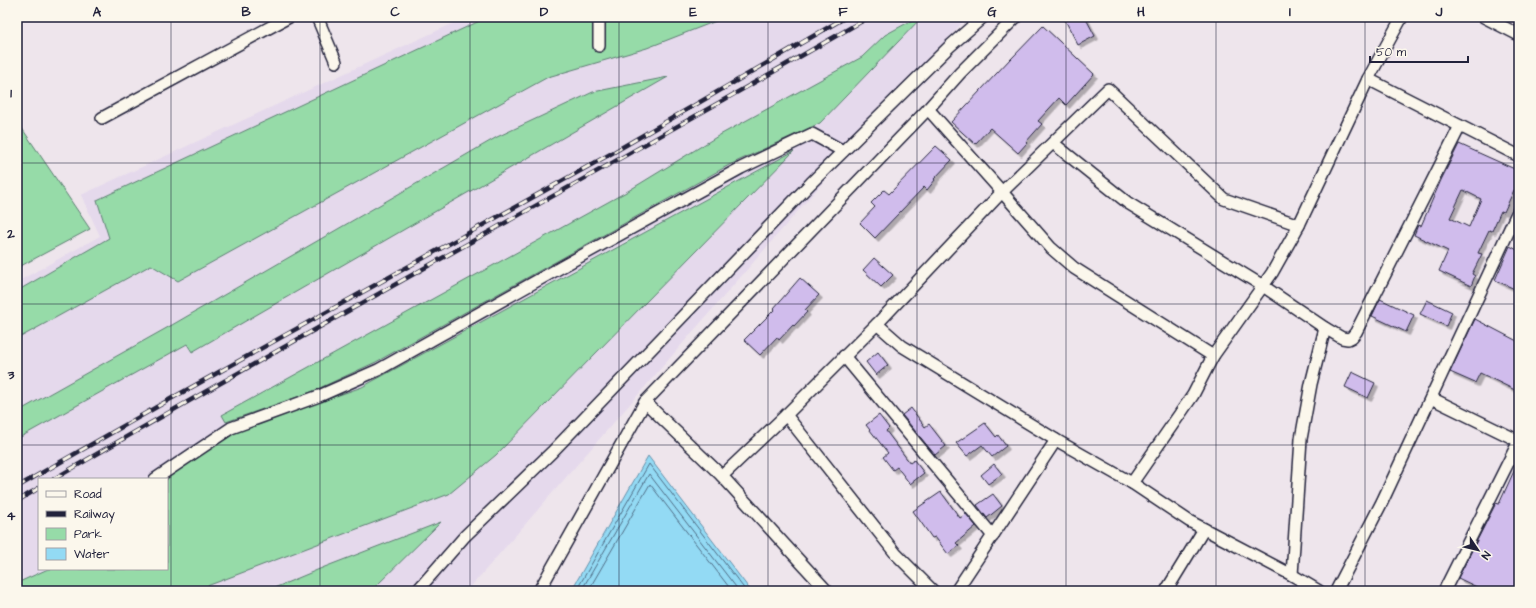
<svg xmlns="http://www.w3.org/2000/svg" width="1536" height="608" font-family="'Architects Daughter',sans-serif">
<defs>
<filter id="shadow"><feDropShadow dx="3.5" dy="3.5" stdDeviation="0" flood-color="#0004"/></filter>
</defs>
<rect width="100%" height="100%" fill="#eee5ec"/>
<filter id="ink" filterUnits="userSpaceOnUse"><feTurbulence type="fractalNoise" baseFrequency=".025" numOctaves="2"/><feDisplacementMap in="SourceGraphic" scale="8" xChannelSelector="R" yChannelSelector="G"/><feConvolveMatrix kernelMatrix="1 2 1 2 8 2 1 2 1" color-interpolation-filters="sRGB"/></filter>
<g filter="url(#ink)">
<path fill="#e5d9ec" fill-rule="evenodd" d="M467 17H967L467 591H17V282L100 236 81 195ZM39 479H167V569H39Z"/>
<g fill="#96dba8" stroke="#5c7e72">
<polygon points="488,17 711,17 716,21 647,48 548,77 178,281 151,265 17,339 17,291 109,238 97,200"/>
<polygon points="918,17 922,17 820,123 729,165 376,362 311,392 226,422 222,415 628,191 718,136 862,57 885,35"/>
<polygon points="668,77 192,352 187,344 17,439 17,412 172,325 497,137 593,92"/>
<polygon points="17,121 90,229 17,268"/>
<polygon points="794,151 496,455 449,494 194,591 17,591 17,583 48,569 167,569 167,479 163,479 241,429 362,387"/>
<polygon points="441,522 371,591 267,591 322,568"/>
</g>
<polygon fill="#93daf4" stroke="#6690aa" points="648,456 751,591 571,591"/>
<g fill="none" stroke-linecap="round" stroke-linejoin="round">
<g stroke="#4f6c85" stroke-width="1">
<polyline points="576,591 649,464 746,591"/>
<polyline points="581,591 649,474 739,591"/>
<polyline points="588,591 650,484 732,591"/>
</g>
</g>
<g fill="#d0bcec" stroke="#22223b" fill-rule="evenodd" filter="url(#shadow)">
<polygon points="1071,17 1085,17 1095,36 1078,45 1065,20"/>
<polygon points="1043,26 1094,74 1066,105 1059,98 1038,121 1042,124 1026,142 1027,143 1018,153 990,128 975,144 951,122 1011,58 1011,59"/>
<path d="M1459 144 1519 171V184L1516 191 1514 190 1504 212 1501 211 1492 231 1489 230 1478 253 1482 254 1472 274 1475 276 1471 286 1439 271 1448 251 1414 235 1418 225 1421 226 1441 180ZM1463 190 1481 199 1469 227 1450 218Z"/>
<polygon points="936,146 952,160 934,179 935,180 927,190 924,187 875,238 860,223 875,207 871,203 884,190 889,194"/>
<polygon points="1510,246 1519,251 1519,291 1495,280"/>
<polygon points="874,258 893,275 881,287 863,270"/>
<polygon points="800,278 819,295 805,310 807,312 794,326 793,325 779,340 777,337 760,355 744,340 775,309 774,308"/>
<polygon points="1380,299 1414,315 1406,332 1372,316"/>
<polygon points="1427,300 1452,312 1446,326 1420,314"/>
<polygon points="1475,319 1519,342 1519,392 1480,373 1475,383 1450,372"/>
<polygon points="878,352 888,365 876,375 866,362"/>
<polygon points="1352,372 1375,383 1368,398 1345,387"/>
<polygon points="911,408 925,427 929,424 946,446 935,455 902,415"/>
<polygon points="879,415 889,428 886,431 910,463 914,460 924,473 910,484 897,467 893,470 883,457 888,453 866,425"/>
<polygon points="985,423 996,437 998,435 1006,446 992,457 982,445 967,456 956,443"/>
<polygon points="1519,460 1519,585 1516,591 1485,591 1458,578 1496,503 1499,504"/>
<polygon points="994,464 1002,474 988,484 981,475"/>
<polygon points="941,492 960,518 966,514 976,526 956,543 959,546 948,554 935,537 932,538 913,511"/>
<polygon points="993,494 1002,506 987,518 977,505"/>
</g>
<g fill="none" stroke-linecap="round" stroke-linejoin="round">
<defs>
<g id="minor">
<polyline points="317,17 336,62"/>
<polyline points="599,17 599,46"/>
<polyline points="1402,17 1368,79 1519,156"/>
<polyline points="1484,17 1519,35"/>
<polyline points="928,109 1002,192 877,324 902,346 1056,440 1132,483 1189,521 1292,575 1319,591"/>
<polyline points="102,118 289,17"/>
<polyline points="1053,143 1128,203 1263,286 1325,328 1342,338 1348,339 1352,337 1356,332 1460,126"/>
<polyline points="844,356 993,536"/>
<polyline points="1213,356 1074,268 1051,248 1002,192 1108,89 1224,199 1299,225"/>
<polyline points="1431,398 1519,441"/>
<polyline points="645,402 722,476"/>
<polyline points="786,415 896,554 933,591"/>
<polyline points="155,479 231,428 319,396 378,370 590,251 741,168 812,134 843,151"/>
<polyline points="1132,483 1193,395 1213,356 1272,273 1299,225 1368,79"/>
<polyline points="1292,575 1301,439 1311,384 1325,328"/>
<polyline points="417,591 465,536 552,452 811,183 950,46 983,17"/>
<polyline points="539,591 645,402 928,109 960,73 1016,17"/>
<polyline points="827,591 722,476 786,415 877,324"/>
<polyline points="956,591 1056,440"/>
<polyline points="1166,591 1204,529"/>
<polyline points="1336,591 1382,502 1519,209"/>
<polyline points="1444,591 1519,441"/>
</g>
</defs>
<use href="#minor" stroke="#22223b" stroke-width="14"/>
<use href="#minor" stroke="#fbf7ec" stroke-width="11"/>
<defs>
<g id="rail">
<path d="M54 479C324 321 599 173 869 17"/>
<polyline points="17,487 174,397 614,152 846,17"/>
<polyline points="17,501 39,488"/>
</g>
</defs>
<use href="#rail" stroke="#22223b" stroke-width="4.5"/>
<use href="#rail" stroke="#fbf7ec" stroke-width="3" stroke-dasharray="9" stroke-linecap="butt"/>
</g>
</g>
<path fill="none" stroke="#22223b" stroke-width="1" stroke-opacity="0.55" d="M171 17V591M320 17V591M470 17V591M619 17V591M768 17V591M917 17V591M1066 17V591M1216 17V591M1365 17V591M17 163H1519M17 304H1519M17 445H1519"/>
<rect width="1536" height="608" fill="none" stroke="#fbf7ec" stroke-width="44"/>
<rect x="38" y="478" width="130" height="92" fill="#fbf7ec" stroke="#a4a2a5"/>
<rect x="46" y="491" width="20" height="6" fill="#fbf7ec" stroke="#a4a2a5"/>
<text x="74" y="498" font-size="12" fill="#22223b">Road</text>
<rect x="46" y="511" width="20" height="6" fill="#22223b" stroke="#a4a2a5"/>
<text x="74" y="518" font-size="12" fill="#22223b">Railway</text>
<rect x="46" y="528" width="20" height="12" fill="#96dba8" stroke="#a4a2a5"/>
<text x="74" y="538" font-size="12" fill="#22223b">Park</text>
<rect x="46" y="548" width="20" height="12" fill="#93daf4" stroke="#a4a2a5"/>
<text x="74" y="558" font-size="12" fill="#22223b">Water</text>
<g transform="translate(1478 550) rotate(125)" stroke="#fbf7ec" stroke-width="3" paint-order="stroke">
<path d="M0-3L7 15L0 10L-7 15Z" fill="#22223b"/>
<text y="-6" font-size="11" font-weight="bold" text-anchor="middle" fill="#22223b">N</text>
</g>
<path d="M1370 56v6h98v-6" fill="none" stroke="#22223b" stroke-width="2"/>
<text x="1376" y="56" font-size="12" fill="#22223b" stroke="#fbf7ec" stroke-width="3" paint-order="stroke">50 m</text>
<rect x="22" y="22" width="1492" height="564" fill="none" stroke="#22223b" stroke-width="1.5"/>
<g font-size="13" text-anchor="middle" font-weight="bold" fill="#22223b">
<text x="97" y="16">A</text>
<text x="246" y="16">B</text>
<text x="395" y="16">C</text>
<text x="544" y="16">D</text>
<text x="693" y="16">E</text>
<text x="843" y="16">F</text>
<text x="992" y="16">G</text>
<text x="1141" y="16">H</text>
<text x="1290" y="16">I</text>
<text x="1439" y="16">J</text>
<text x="11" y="97">1</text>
<text x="11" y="238">2</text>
<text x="11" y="379">3</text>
<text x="11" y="520">4</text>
</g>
</svg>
